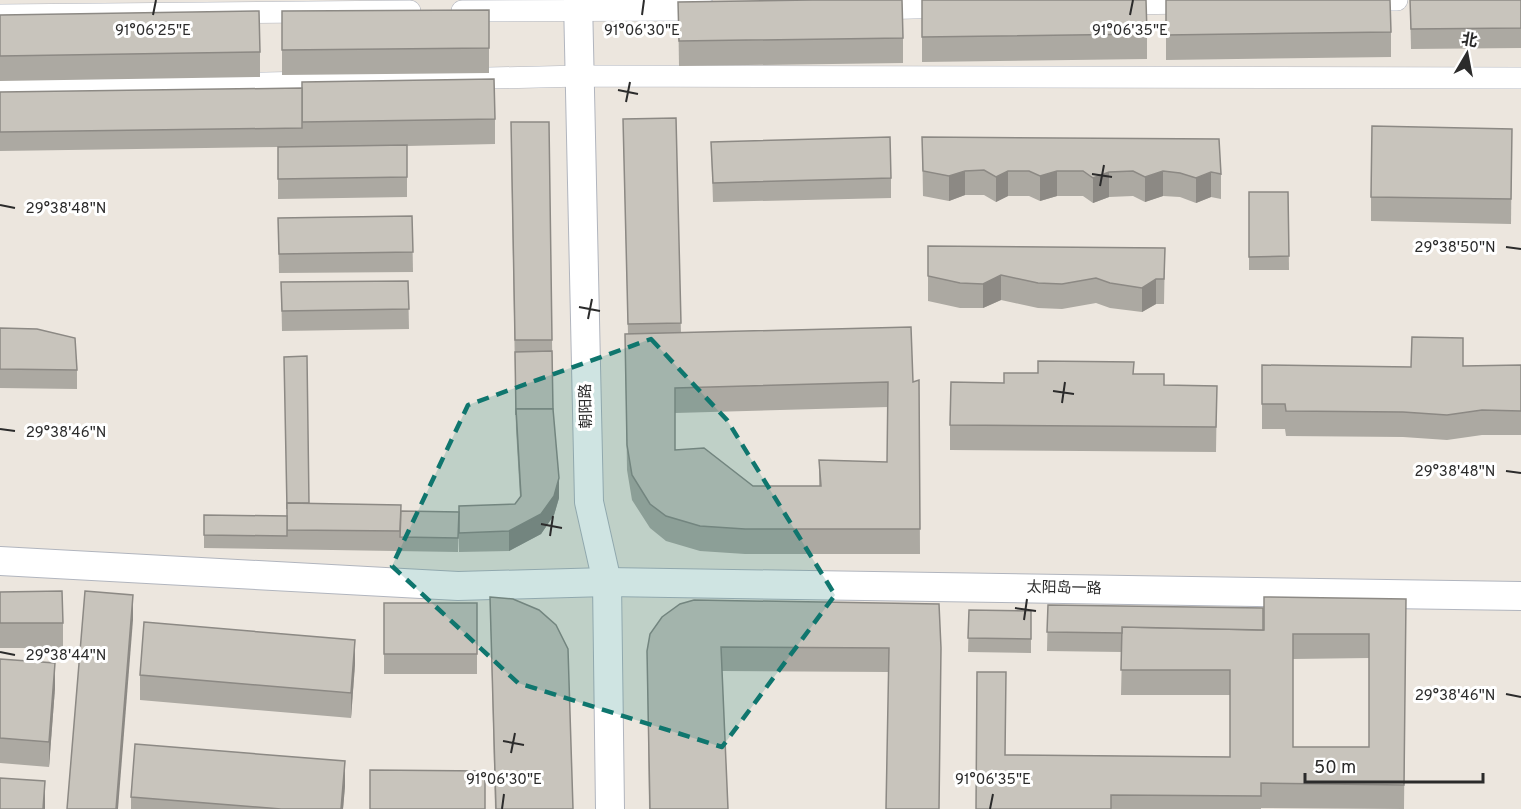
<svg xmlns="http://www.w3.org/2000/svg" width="1521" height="809" font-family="Overpass,'Noto Sans SC',sans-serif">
<rect width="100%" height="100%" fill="#ece6de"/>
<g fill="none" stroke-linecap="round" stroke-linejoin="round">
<defs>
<g id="street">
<polyline points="1362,0 1397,0"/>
<polyline points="1119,4 1193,3"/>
<polyline points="876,9 950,7"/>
<polyline points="462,11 707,10"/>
<polyline points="0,15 410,11"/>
<polyline points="0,89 581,76 1521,78"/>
</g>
<g id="secondary">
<polyline points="578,0 589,502 607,582 610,809"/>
<polyline points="0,561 458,586 607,582 1521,596"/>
</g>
</defs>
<use href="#street" stroke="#b1b5be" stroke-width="22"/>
<use href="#secondary" stroke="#b1b5be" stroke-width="30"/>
<use href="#street" stroke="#fff" stroke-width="21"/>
<use href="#secondary" stroke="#fff" stroke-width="28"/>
</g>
<g fill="#aca9a2" fill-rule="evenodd">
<polygon points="922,0 1147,34 1147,59 922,62"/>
<polygon points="1166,0 1391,32 1391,57 1166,60"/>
<polygon points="1410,0 1521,0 1521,48 1411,49"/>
<polygon points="678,2 903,38 903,63 679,66"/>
<polygon points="282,11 489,48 489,73 282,75"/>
<polygon points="0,15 260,52 260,77 0,81"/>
<polygon points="0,92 495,119 495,144 407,146 407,197 278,199 278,147 0,151"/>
<path d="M676 118 681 333 913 382 919 380 920 554H745L700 551 666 541 650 528 632 500 627 470 625 334H628L623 119ZM888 407 887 462 819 460V486H753L675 450V413Z"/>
<polygon points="1512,129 1511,224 1371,221 1371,197"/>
<polygon points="922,137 1221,174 1221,199 1211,197 1196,203 1180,197 1163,196 1145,202 1133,196 1109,197 1093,203 1083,196 1057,196 1040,201 1029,196 1008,196 996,202 984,195 965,195 949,201 923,196"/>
<polygon points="711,142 891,178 891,198 713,202"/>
<polygon points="511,147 552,340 553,409 559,498 554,515 541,534 509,551 459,552 459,525 458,552 204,548 204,515 287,516 309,503 401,511 459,512 515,504 520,497 516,429"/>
<polygon points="1249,192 1288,192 1289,270 1249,270"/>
<polygon points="412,216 413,272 279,273 278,218"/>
<polygon points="928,246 1165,248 1164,304 1156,304 1142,312 1110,308 1096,303 1062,309 1038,308 1001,300 983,308 960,308 928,301"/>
<polygon points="408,281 409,329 282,331 281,282"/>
<polygon points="0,328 77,370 77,389 0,388"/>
<polygon points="1262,365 1411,367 1521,365 1521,435 1482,435 1447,440 1403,437 1286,436 1285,429 1262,429"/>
<polygon points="1134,374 1164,385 1217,386 1216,452 950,450 950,425"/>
<polygon points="0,592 63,623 63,648 0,648"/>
<polygon points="490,597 573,809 495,809"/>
<path d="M1406 599 1404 809 1261 808V809H976L1006 755 1230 757V695H1121L1122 652 1047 651 1048 605 1263 630ZM1369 658V747H1293V659Z"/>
<rect x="384" y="603" width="93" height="71"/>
<polygon points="939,604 888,672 722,671 728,809 649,809 647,651"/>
<polygon points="969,610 1031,611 1031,653 968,652"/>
<polygon points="0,659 55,688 49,767 0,763"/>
<polygon points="355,664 351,718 140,700 140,675"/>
<polygon points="345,786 343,809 131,809 131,797"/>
</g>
<g fill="#8c8984">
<polygon points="965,171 965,195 949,201 949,176"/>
<polygon points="1008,171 1008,196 996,202 996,177"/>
<polygon points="1057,171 1057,196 1040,201 1040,176"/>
<polygon points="1163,171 1163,196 1145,202 1145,177"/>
<polygon points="1109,172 1109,197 1093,203 1093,178"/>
<polygon points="1211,172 1211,197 1196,203 1196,178"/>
<polygon points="1001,275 1001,300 983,308 983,284"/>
<polygon points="1156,279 1156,304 1142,312 1142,288"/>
<polygon points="559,478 559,498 554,515 541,534 509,551 509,531"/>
<polygon points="133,595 133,620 118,809 116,809"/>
<polygon points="355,640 355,664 351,718 351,693"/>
<polygon points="55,663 55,688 49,767 49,742"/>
<polygon points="345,761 345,786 343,809 341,809"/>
<polygon points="45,781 45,809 43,809"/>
</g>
<g fill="#c8c4bc" stroke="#8c8984" stroke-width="1.5" fill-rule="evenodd">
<polygon points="812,0 902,0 903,38 679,41 678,2"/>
<polygon points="922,0 1146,0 1147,34 922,37"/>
<polygon points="1166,0 1390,0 1391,32 1166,35"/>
<polygon points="1410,0 1521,0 1521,28 1411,29"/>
<polygon points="489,10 489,48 282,50 282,11"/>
<polygon points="259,11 260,52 0,56 0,15"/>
<polygon points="494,79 495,119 302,122 302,82"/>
<polygon points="302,88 302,128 0,132 0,92"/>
<polygon points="676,118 681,323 628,324 623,119"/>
<polygon points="511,122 549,122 552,340 515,340"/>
<polygon points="1372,126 1512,129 1511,199 1371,197"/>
<polygon points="890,137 891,178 713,183 711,142"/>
<polygon points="922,137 1219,139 1221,174 1211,172 1196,178 1180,173 1163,171 1145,177 1133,171 1109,172 1093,178 1083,171 1057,171 1040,176 1029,171 1008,171 996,177 984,170 965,171 949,176 923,171"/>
<polygon points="407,145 407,177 278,179 278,147"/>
<polygon points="1249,192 1288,192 1289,256 1249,257"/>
<polygon points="412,216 413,252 279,254 278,218"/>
<polygon points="928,246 1165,248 1164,279 1156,279 1142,288 1110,283 1096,278 1062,284 1038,283 1001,275 983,284 960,283 928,276"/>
<polygon points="408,281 409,309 282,311 281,282"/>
<path d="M911 327 913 382 919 380 920 529H745L700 526 666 516 650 504 632 475 627 445 625 334ZM888 382 887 462 819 460 821 486H753L704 448 675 450V388Z"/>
<polygon points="0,328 37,329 75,338 77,370 0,369"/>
<polygon points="1412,337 1463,338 1463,366 1521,365 1521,411 1482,410 1447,415 1403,412 1286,411 1285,404 1262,404 1262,365 1411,367"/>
<polygon points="552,351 553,409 516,409 516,415 515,352"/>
<polygon points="307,356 309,503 287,503 287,509 284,357"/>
<polygon points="1038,361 1134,362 1133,374 1164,374 1164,385 1217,386 1216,427 950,425 951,382 1004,383 1004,373 1038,373"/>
<polygon points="516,409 553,409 559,478 554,496 541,514 509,531 459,533 459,506 515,504 521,496"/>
<polygon points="287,503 401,505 400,531 287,530"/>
<polygon points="401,511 459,512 458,538 400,537"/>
<polygon points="204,515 287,516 287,536 204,535"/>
<polygon points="62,591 63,623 0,623 0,592"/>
<polygon points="85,591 133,595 116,809 67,809"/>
<polygon points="490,597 513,599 539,610 556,625 568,649 573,809 496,809"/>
<path d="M1264 597 1406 599 1404 785 1261 783V796L1111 795V809H976L977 672H1006L1005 755 1230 757V670H1121L1122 627 1264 630ZM1293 634H1369V747H1293Z"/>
<polygon points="694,600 939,604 941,648 939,809 886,809 889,648 721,647 728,809 650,809 647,651 650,634 662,617 680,604"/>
<rect x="384" y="603" width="93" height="51"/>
<polygon points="1048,605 1263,608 1263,630 1122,627 1122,633 1047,632"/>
<polygon points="969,610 1031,611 1031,639 968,638"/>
<polygon points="144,622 355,640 351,693 140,675"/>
<polygon points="0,659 55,663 49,742 0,738"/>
<polygon points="135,744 345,761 341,809 281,809 131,797"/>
<polygon points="370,770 485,771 485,809 370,809"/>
<polygon points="0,778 45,781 43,809 0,809"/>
</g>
<path fill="#0f766e" fill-opacity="0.2" stroke="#0f766e" stroke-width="4.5" stroke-dasharray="12 8" stroke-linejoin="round" d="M651 339 727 420 835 595 722 747 518 683 392 566 468 405Z"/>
<path fill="none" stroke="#2b2b2b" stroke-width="2" d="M153 15 156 0M642 15 644 0M1130 15 1133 0M618 90 638 94M626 102 630 82M1092 174 1112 177M1100 186 1104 165M0 205 15 208M1506 247 1521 249M579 307 600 311M588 319 592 299M1053 391 1074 394M1062 403 1065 382M0 429 15 431M1506 471 1521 473M541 524 562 528M550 536 553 516M1015 608 1036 611M1024 620 1027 599M0 652 15 655M1506 694 1521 697M503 741 524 745M511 753 515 733M502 809 504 794M990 809 993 794"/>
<g text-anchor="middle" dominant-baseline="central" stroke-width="6" stroke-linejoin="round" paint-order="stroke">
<g font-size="15" fill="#2b2b2b" stroke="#fff">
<text transform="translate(587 406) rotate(-91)">朝阳路</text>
<text transform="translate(1064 589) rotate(1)">太阳岛一路</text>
</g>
</g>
<g font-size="15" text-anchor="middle" fill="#2b2b2b" stroke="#fff" stroke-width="6" stroke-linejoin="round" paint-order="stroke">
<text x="153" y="35">91°06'25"E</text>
<text x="642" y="35">91°06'30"E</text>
<text x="1130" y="35">91°06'35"E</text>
<text x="66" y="213">29°38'48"N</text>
<text x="1455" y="252">29°38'50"N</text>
<text x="66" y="437">29°38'46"N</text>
<text x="1455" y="476">29°38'48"N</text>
<text x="66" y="660">29°38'44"N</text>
<text x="1455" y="700">29°38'46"N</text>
<text x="504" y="784">91°06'30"E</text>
<text x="993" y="784">91°06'35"E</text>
</g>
<g transform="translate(1467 54) rotate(10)" stroke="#ffffff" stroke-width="4.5" paint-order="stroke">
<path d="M0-4.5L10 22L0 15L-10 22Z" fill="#2b2b2b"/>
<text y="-9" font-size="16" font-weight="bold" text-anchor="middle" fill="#2b2b2b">北</text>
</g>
<path d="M1305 773v9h178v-9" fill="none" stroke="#2b2b2b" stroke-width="3"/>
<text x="1314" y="773" font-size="18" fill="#2b2b2b" stroke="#ffffff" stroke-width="4.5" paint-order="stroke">50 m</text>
</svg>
